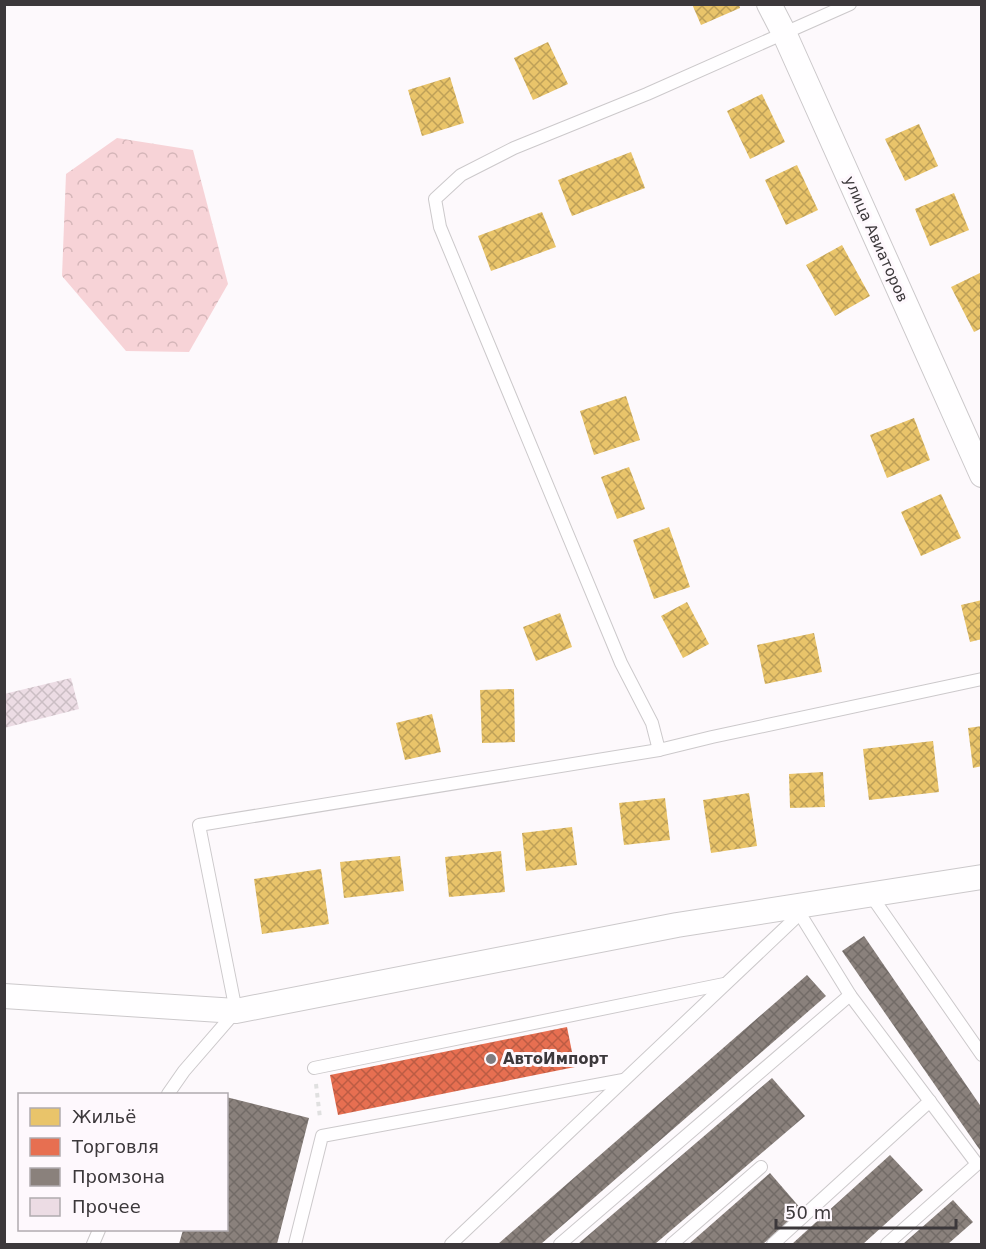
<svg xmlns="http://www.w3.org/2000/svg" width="986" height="1249" font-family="'DejaVu Sans',sans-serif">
<defs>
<pattern id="forest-crowns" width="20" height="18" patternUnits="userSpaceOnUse" patternTransform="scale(1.5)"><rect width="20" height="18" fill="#f7d3d7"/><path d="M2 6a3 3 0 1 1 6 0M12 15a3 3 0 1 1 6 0" fill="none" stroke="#d5b6b9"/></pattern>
<pattern id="homes-cross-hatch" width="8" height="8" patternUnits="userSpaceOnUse" patternTransform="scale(1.5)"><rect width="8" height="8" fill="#e9c46a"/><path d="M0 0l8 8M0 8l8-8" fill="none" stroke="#bea058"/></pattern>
<pattern id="shops-cross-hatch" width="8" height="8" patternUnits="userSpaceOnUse" patternTransform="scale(1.5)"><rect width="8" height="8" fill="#e76f51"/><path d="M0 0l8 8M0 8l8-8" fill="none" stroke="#bc5c44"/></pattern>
<pattern id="industry-cross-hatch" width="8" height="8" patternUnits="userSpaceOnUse" patternTransform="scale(1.5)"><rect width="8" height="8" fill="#8a817c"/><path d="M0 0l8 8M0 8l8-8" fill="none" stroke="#726b67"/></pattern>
<pattern id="building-cross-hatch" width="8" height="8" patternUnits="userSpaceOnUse" patternTransform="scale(1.5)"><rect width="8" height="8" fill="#ecdce4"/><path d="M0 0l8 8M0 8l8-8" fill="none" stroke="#cbbec4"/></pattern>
</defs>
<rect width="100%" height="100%" fill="#fdf9fc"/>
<polygon fill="url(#forest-crowns)" points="117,138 193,150 228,284 189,352 126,351 62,276 66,174"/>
<g fill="url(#homes-cross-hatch)">
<polygon points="692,4 739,4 740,8 701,25"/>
<polygon points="548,42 568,84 533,100 514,58"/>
<polygon points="450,77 464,123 422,136 408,90"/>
<polygon points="762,94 785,142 750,159 727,111"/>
<polygon points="919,124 938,166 905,181 885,139"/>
<polygon points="631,152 645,188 572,216 558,180"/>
<polygon points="797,165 818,210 786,225 765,180"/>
<polygon points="954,193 969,230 930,246 915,209"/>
<polygon points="542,212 556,247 491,271 478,236"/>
<polygon points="842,245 870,296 835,316 806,265"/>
<polygon points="982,272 982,328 974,332 951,287"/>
<polygon points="626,396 640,440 594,455 580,411"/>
<polygon points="914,418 930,460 887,478 870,435"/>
<polygon points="629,467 645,509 617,519 601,477"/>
<polygon points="941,494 961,538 921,556 901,512"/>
<polygon points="669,527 690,587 654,599 633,540"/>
<polygon points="982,600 982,639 970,642 961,605"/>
<polygon points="687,602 709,644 683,658 661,616"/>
<polygon points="560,613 572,647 536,661 523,627"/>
<polygon points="814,633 822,672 765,684 757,645"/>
<polygon points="514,689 515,742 482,743 480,690"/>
<polygon points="432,714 441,752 405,760 396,723"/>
<polygon points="982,726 982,766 973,768 968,728"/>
<polygon points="933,741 939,792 869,800 863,749"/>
<polygon points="823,772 825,807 790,808 789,774"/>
<polygon points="749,793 757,846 711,853 703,800"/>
<polygon points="665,798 670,840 624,845 619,803"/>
<polygon points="572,827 577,865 526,871 522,833"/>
<polygon points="501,851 505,892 449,897 445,857"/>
<polygon points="400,856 404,891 344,898 340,862"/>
<polygon points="321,869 329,924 262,934 254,879"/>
</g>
<polygon fill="url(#shops-cross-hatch)" points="567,1027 575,1067 338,1115 330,1075"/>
<g fill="url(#industry-cross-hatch)">
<polygon points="864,936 982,1108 982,1153 842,951"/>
<polygon points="807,975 826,996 541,1244 498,1244"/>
<polygon points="772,1078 805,1116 655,1244 578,1244"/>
<polygon points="226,1097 309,1118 277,1244 179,1244 183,1230 226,1230"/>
<polygon points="890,1155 923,1190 863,1244 792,1244"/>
<polygon points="770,1173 802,1210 763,1244 689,1244"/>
<polygon points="953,1200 973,1222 948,1244 903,1244"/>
</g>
<polygon fill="url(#building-cross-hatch)" points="71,678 79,709 4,728 4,694"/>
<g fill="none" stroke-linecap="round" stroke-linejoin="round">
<defs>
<g id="lane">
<polyline points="850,4 647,94 514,148 461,175 435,199 440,227 621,663 652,723 659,750 712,737 982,679"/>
<polyline points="870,894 982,1055"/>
<polyline points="800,914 850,995 977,1164 887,1244"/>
<polyline points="314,1068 724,984"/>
<polyline points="168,1094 184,1071 236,1011 199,825 659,750"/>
<polyline points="93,1244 99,1230"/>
<polyline points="295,1244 322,1136 623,1080"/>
<polyline points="451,1244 806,908"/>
<polyline points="560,1244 850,995"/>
<polyline points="672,1244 761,1167"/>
<polyline points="773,1244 930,1101"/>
</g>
<g id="street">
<polyline points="769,4 785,35 982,475"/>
<polyline points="4,996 236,1011 677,925 982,877"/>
</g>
</defs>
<use href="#lane" stroke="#ccc9cb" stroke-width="14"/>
<use href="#street" stroke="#ccc9cb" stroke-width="26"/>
<polyline stroke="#e0e0e0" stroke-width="4" stroke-dasharray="4.5 4.5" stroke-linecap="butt" points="316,1084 320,1118"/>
<use href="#lane" stroke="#fffeff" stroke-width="12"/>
<use href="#street" stroke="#fffeff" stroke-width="24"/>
</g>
<circle fill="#807c7f" stroke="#fef8fd" stroke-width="2" cx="491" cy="1059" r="6"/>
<g text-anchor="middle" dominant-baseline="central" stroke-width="6" stroke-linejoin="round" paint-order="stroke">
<g font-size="15" fill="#3c383b" stroke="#fef8fd">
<text transform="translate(876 239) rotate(66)">улица Авиаторов</text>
</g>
<g font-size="15" font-weight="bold" fill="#3c383b" stroke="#fef8fd" text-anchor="start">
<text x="503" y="1059">АвтоИмпорт</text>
</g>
</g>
<rect width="986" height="1249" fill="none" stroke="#3c383b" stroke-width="12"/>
<rect x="18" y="1093" width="210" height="138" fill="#fef8fd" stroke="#b0abaf" stroke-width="1.5"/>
<rect x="30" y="1108" width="30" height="18" fill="#e9c46a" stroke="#b0abaf" stroke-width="1.5"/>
<text x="72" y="1123" font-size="18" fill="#3c383b">Жильё</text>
<rect x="30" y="1138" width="30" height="18" fill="#e76f51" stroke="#b0abaf" stroke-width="1.5"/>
<text x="72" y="1153" font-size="18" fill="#3c383b">Торговля</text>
<rect x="30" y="1168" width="30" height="18" fill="#8a817c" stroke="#b0abaf" stroke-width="1.5"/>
<text x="72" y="1183" font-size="18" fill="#3c383b">Промзона</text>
<rect x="30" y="1198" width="30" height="18" fill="#ecdce4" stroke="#b0abaf" stroke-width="1.5"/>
<text x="72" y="1213" font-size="18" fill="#3c383b">Прочее</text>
<path d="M776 1219v9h180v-9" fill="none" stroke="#3c383b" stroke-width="3"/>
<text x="785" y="1219" font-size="18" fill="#3c383b" stroke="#fef8fd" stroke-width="4.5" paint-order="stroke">50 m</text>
</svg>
